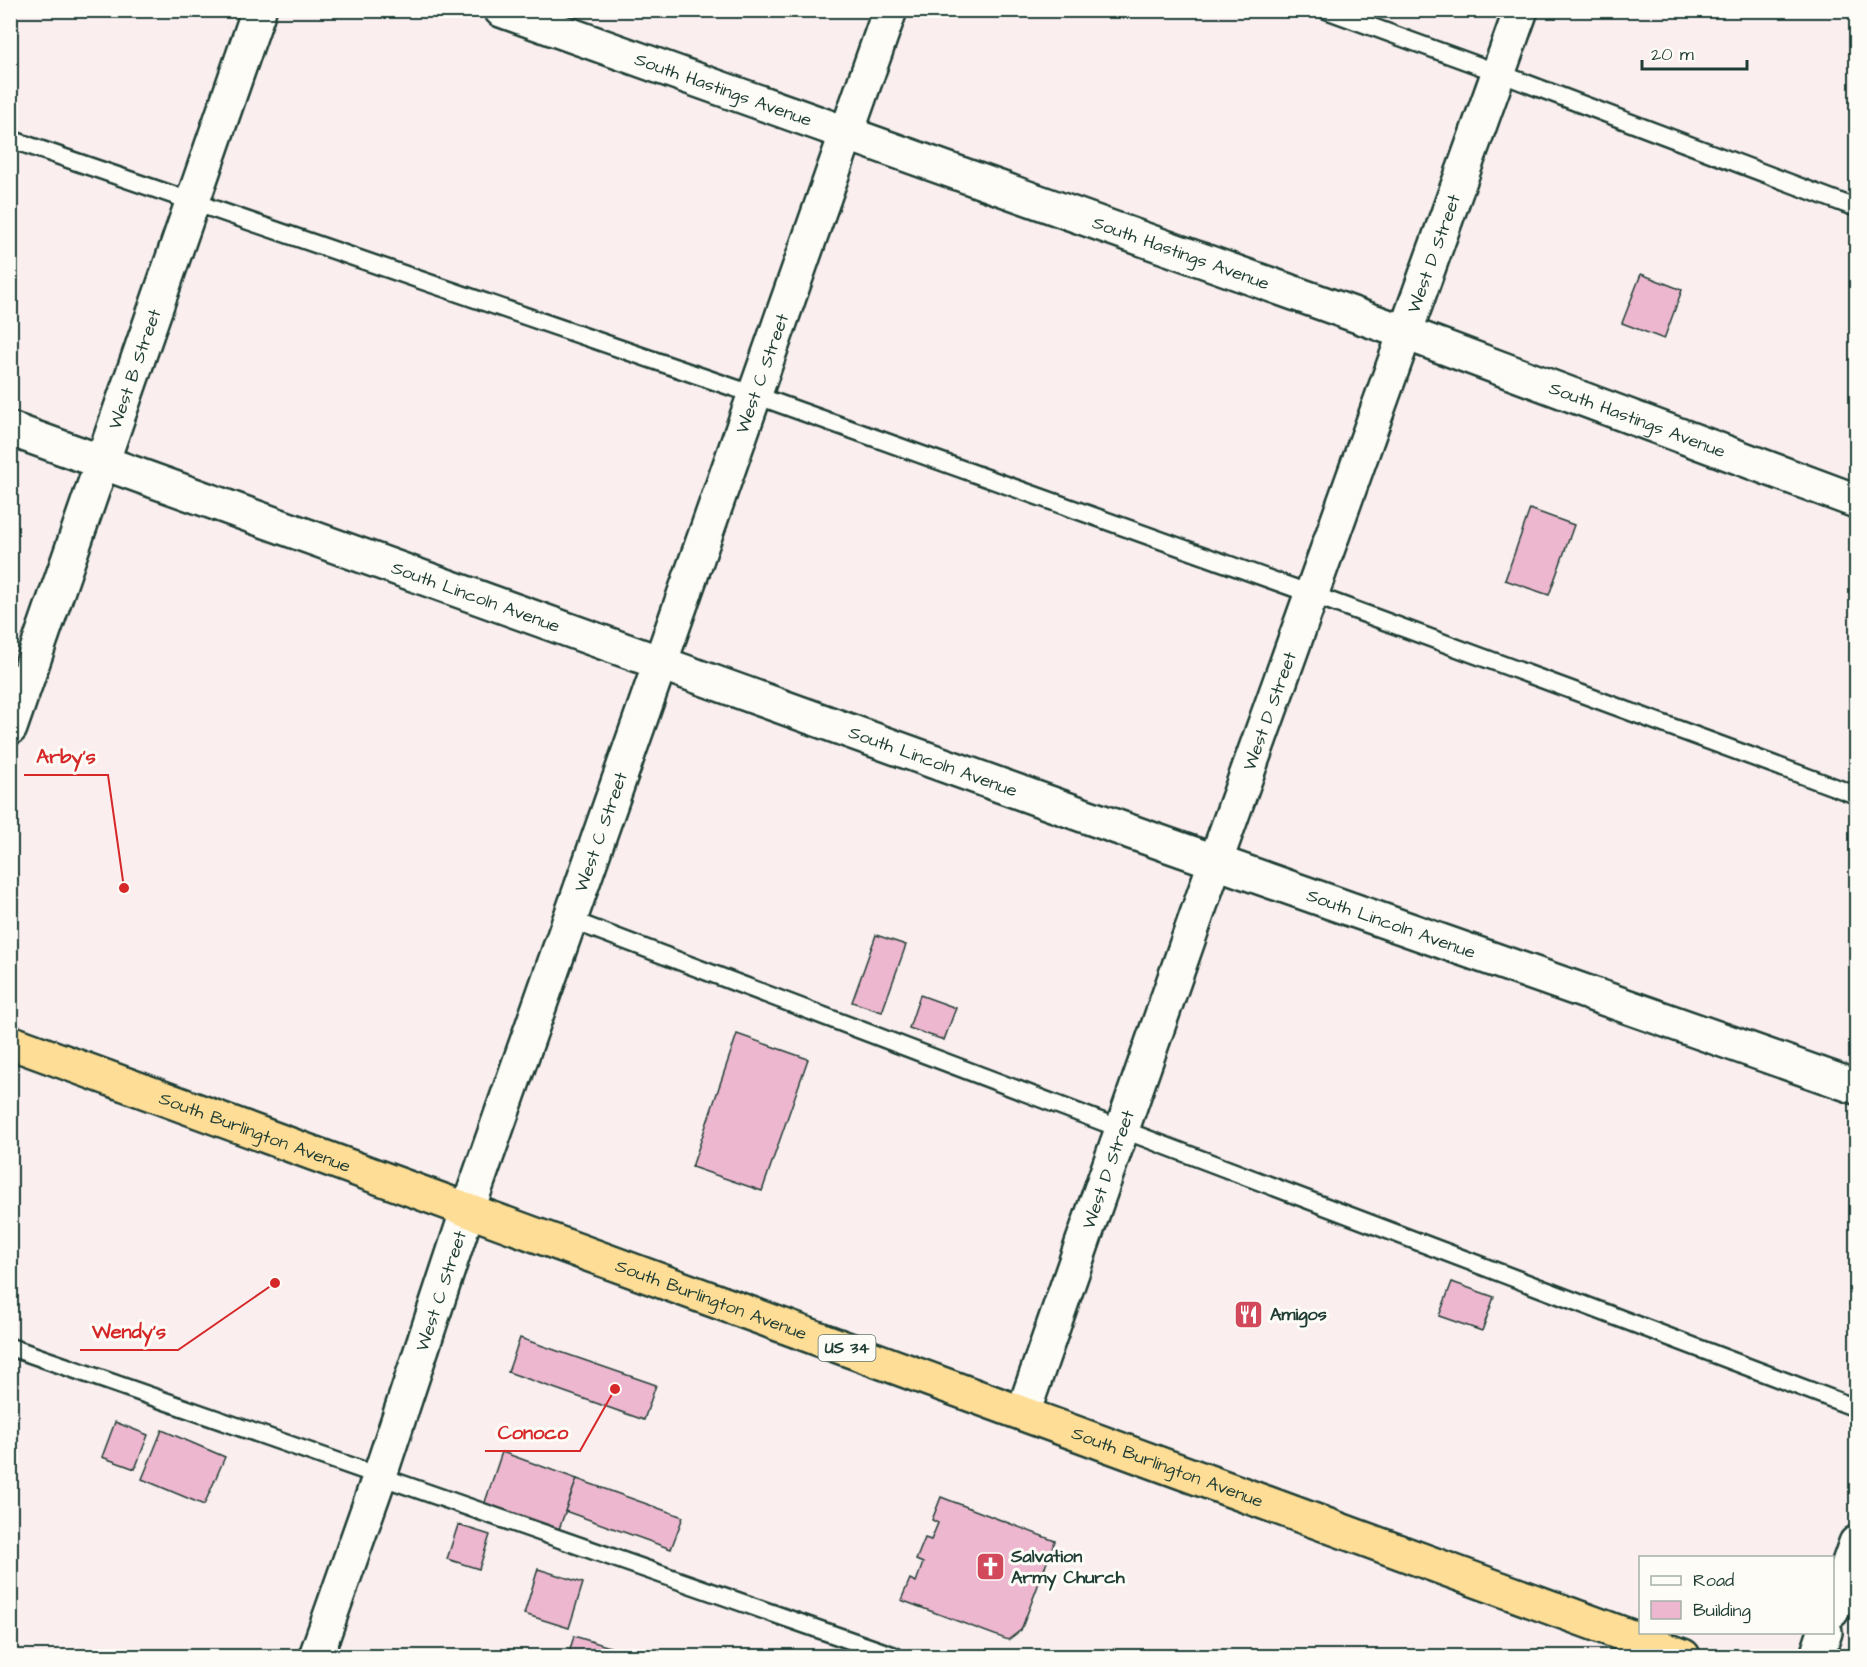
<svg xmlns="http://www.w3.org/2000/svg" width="1867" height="1667" font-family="'Architects Daughter',sans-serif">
<rect width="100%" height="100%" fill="#faeeef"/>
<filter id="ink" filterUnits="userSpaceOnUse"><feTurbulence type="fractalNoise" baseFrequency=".0167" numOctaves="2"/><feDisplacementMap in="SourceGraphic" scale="12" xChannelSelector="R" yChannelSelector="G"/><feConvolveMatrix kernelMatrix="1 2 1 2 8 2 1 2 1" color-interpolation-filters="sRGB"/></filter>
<g filter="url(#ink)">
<g fill="#edb7cf" stroke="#1f3d34" stroke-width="1.5">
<polygon points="1641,274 1682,290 1664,339 1622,323"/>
<polygon points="1530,509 1574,525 1549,595 1505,580"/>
<polygon points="876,935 906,945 882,1012 852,1002"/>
<polygon points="920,995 956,1008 944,1040 909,1028"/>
<polygon points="737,1034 808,1059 762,1191 692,1167"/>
<polygon points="1452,1282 1494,1297 1482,1331 1439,1316"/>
<polygon points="520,1338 656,1385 644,1420 508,1372"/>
<polygon points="115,1422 148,1435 135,1469 102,1457"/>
<polygon points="162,1430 225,1457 204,1505 142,1479"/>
<polygon points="502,1452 577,1479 558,1532 484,1505"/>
<polygon points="577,1479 683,1517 671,1549 565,1511"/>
<polygon points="941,1497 1055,1541 1021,1630 1008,1640 901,1600 910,1579 916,1582 923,1563 916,1560 925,1538 931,1540 938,1523 932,1520"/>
<polygon points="458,1525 490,1535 479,1569 447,1559"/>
<polygon points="538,1569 583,1583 569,1628 524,1614"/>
<polygon points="574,1636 610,1647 607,1656 568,1656"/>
</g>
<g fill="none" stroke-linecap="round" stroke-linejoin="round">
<defs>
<g id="lane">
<polyline points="1326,10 1499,73 1856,208"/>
<polyline points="10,139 755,395 1311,594 1856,795"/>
<polyline points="571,920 1856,1408"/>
<polyline points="10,1347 895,1656"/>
</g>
<g id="street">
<path id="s1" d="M501 10 1406 333 1856 501"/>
<path id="s2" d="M10 429 1080 814 1856 1087"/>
<path id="s3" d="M10 728 259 10"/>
<path id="s4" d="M1023 1413 1216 860 1521 10"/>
<path id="s5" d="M316 1656 379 1478 468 1209 890 10"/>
</g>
<g id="secondary">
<polyline points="1832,1611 1856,1543"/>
<polyline points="1817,1656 1825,1632"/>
</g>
<g id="highway">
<path id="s6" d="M10 1042 1683 1656"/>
</g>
</defs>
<use href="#lane" stroke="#1f3d34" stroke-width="21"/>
<use href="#street" stroke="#1f3d34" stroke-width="38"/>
<use href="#secondary" stroke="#1f3d34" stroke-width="38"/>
<use href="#highway" stroke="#1f3d34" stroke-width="38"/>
<use href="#lane" stroke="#fdfcf7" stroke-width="16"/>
<use href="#street" stroke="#fdfcf7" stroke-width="33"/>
<use href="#secondary" stroke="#fdfcf7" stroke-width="33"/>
<use href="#highway" stroke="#fedd96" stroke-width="33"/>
</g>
</g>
<defs>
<symbol id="restaurant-square" viewBox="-11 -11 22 22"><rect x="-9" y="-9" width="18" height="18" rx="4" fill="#d1495b" stroke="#fdfcf7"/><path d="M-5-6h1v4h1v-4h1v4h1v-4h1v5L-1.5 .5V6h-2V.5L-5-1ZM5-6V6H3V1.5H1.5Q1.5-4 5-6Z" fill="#fff"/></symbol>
<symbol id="church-square" viewBox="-11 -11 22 22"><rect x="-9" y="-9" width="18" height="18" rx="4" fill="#d1495b" stroke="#fdfcf7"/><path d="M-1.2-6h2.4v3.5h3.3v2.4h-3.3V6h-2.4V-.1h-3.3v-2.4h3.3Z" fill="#fff"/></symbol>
</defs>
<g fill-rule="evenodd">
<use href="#restaurant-square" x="1232" y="1298" width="33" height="33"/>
<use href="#church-square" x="974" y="1550" width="33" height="33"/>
</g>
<g text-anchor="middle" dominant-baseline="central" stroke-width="6" stroke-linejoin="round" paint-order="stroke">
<rect fill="#fdfcf7" stroke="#62766e" stroke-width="1.5" x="818.5" y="1335" width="57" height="26" rx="4.5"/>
<g font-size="16" font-weight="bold" fill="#1f3d34">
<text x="847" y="1348">US 34</text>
</g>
<g font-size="18" fill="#1f3d34" stroke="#fdfcf7">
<text stroke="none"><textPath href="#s1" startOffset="236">South Hastings Avenue</textPath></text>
<text stroke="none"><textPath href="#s1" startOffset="722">South Hastings Avenue</textPath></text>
<text stroke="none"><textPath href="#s4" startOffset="1230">West D Street</textPath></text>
<text stroke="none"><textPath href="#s3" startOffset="380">West B Street</textPath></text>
<text stroke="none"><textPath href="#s5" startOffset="1358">West C Street</textPath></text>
<text stroke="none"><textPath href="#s1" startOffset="1208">South Hastings Avenue</textPath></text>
<text stroke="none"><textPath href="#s2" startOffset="495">South Lincoln Avenue</textPath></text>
<text stroke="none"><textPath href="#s4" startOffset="744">West D Street</textPath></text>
<text stroke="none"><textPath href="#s2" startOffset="981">South Lincoln Avenue</textPath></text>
<text stroke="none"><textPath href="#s5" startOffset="872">West C Street</textPath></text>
<text stroke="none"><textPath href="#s2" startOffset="1467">South Lincoln Avenue</textPath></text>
<text stroke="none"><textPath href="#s6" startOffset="261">South Burlington Avenue</textPath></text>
<text stroke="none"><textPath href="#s4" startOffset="258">West D Street</textPath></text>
<text stroke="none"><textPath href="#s5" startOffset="386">West C Street</textPath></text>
<text stroke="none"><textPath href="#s6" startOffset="747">South Burlington Avenue</textPath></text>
<text stroke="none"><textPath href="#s6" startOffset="1233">South Burlington Avenue</textPath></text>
</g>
<g font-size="18" font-weight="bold" fill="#1f3d34" stroke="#fdfcf7" text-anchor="start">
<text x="1270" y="1314">Amigos</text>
<text x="1011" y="1556">Salvation<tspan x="1011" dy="21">Army Church</tspan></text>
</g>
</g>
<path fill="none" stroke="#d62828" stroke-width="2" d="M124 888L108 775H24M275 1283L178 1350H80M615 1389L580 1451H485"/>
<g fill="#d62828" stroke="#fdfcf7" stroke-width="2">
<circle cx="124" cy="888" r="6"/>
<circle cx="275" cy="1283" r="6"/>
<circle cx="615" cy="1389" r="6"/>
</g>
<g font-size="20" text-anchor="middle" font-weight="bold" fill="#d62828" stroke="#fdfcf7" stroke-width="6" stroke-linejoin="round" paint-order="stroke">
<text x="66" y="763">Arby's</text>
<text x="129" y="1338">Wendy's</text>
<text x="533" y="1439">Conoco</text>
</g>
<rect width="1867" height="1667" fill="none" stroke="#fdfcf7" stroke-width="36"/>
<rect x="18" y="18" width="1831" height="1631" fill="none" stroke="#1f3d34" stroke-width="2" filter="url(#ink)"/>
<rect x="1639" y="1556" width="195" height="78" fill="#fdfcf7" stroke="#a4b0a9" stroke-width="1.5"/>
<rect x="1651" y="1576" width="30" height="9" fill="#fdfcf7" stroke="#a4b0a9" stroke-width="1.5"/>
<text x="1693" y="1586" font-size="18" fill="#1f3d34">Road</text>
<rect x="1651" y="1601" width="30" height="18" fill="#edb7cf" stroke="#a4b0a9" stroke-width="1.5"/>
<text x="1693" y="1616" font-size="18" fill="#1f3d34">Building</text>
<path d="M1642 60v9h105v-9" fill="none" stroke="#1f3d34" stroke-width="3"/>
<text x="1651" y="60" font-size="18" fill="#1f3d34" stroke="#fdfcf7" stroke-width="4.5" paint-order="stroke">20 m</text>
</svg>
